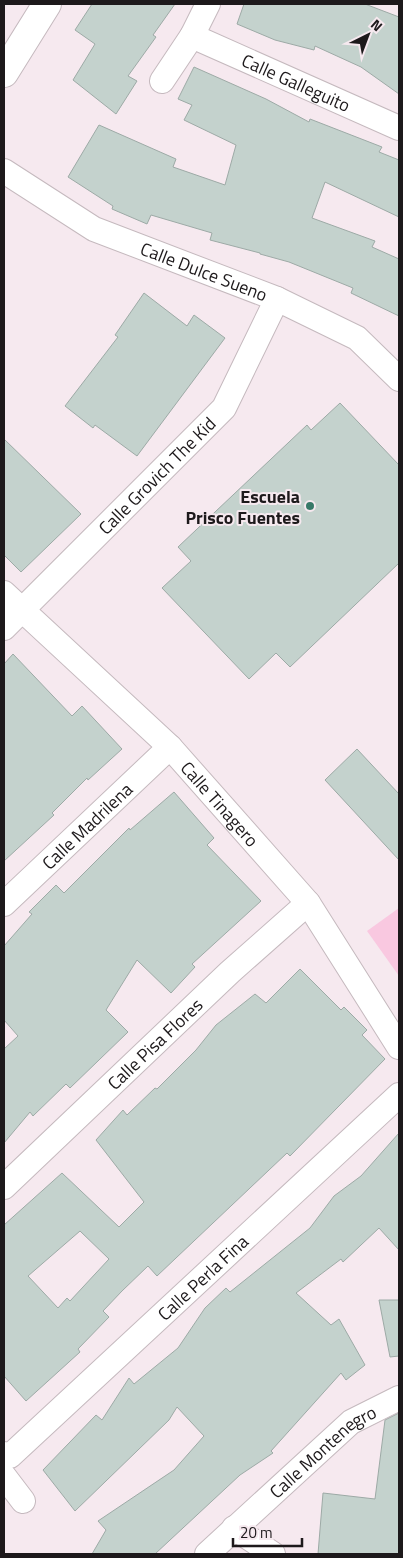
<svg xmlns="http://www.w3.org/2000/svg" width="403" height="1558" font-family="'Titillium Web',sans-serif">
<rect width="100%" height="100%" fill="#f6e9ef"/>
<polygon fill="#f9c8e0" points="399,908 399,976 367,931"/>
<g fill="#c4d2cd" stroke="#9daaa6" fill-rule="evenodd">
<polygon points="92,4 175,4 153,35 156,37 128,76 137,81 116,114 73,80 95,44 75,30"/>
<polygon points="244,4 365,4 399,17 399,94 361,67 315,46 314,50 275,40 237,24"/>
<polygon points="194,67 266,99 309,122 310,119 382,147 379,152 399,160 399,217 325,182 312,218 375,241 372,247 399,259 399,316 351,293 353,288 289,262 260,254 260,253 210,240 212,233 151,215 147,224 112,209 113,206 68,177 99,125 176,159 173,167 225,185 236,145 184,120 192,105 178,99"/>
<polygon points="144,293 187,326 194,315 225,338 137,456 95,425 93,428 65,406 118,337 115,335"/>
<polygon points="340,403 399,465 399,563 290,667 276,653 249,679 162,588 191,561 178,547 307,425 311,430"/>
<polygon points="4,439 81,514 21,572 4,555"/>
<polygon points="13,654 72,716 82,706 122,749 88,780 87,778 52,813 54,815 4,861 4,664"/>
<polygon points="357,749 399,794 399,860 325,780"/>
<polygon points="174,792 214,838 207,845 261,901 192,964 195,967 171,993 137,960 106,1010 128,1032 70,1088 66,1084 33,1116 30,1112 4,1143 4,1049 18,1036 4,1020 4,946 32,914 29,912 56,885 64,893 129,828 130,830"/>
<path d="M300 969 341 1010 344 1007 367 1030 362 1035 385 1059 290 1156 287 1153 157 1276 148 1266 122 1291 103 1311 109 1317 78 1349 80 1352 26 1401 4 1376V1225L62 1173 119 1227 144 1202 96 1140 123 1110 127 1115 155 1088 157 1089 196 1050 216 1025 255 994 266 1003ZM80 1231 109 1259 70 1301 67 1298 58 1308 28 1276Z"/>
<polygon points="399,1133 399,1250 379,1228 343,1262 341,1259 296,1293 331,1325 339,1319 365,1365 346,1380 341,1373 271,1451 273,1453 240,1475 155,1554 92,1554 106,1530 98,1521 174,1470 204,1436 177,1407 169,1420 75,1511 43,1470 96,1415 102,1420 129,1378 134,1384 178,1348 205,1308 226,1288 230,1292 310,1228 334,1196 361,1176"/>
<polygon points="379,1300 399,1300 399,1356 390,1357"/>
<polygon points="399,1413 399,1554 318,1554 323,1493 375,1499 385,1420"/>
</g>
<g fill="none" stroke-linecap="round" stroke-linejoin="round">
<defs>
<g id="minor">
<path id="s1" d="M192 36 399 128"/>
<polyline points="162,81 192,36 208,4"/>
<path id="s2" d="M4 171 94 229 277 299 357 338 399 379"/>
<path id="s3" d="M4 593 170 747 308 903 399 1047"/>
<path id="s4" d="M4 628 224 408 277 299"/>
<path id="s5" d="M4 904 170 747"/>
<path id="s6" d="M4 1187 230 972 308 903"/>
<path id="s7" d="M4 1454 10 1456 399 1095"/>
<polyline points="4,1476 23,1501"/>
<polyline points="234,1528 273,1554"/>
<path id="s8" d="M207 1554 351 1422 399 1398"/>
</g>
<polyline id="tertiary" points="4,73 47,4"/>
</defs>
<use href="#minor" stroke="#c5b9be" stroke-width="26"/>
<use href="#tertiary" stroke="#c5b9be" stroke-width="30"/>
<use href="#minor" stroke="#fff" stroke-width="24"/>
<use href="#tertiary" stroke="#fff" stroke-width="28"/>
</g>
<circle fill="#387968" stroke="#f6e9ef" stroke-width="2" cx="310" cy="506" r="5"/>
<g text-anchor="middle" dominant-baseline="central" stroke-width="4" stroke-linejoin="round" paint-order="stroke">
<g font-size="18" fill="#1d191b" stroke="#f6e9ef">
<text stroke="none"><textPath href="#s1" startOffset="114">Calle Galleguito</textPath></text>
<text stroke="none"><textPath href="#s2" startOffset="225">Calle Dulce Sueno</textPath></text>
<text stroke="none"><textPath href="#s4" startOffset="216">Calle Grovich The Kid</textPath></text>
<text stroke="none"><textPath href="#s3" startOffset="302">Calle Tinagero</textPath></text>
<text stroke="none"><textPath href="#s5" startOffset="114">Calle Madrilena</textPath></text>
<text stroke="none"><textPath href="#s6" startOffset="208">Calle Pisa Flores</textPath></text>
<text stroke="none"><textPath href="#s7" startOffset="269">Calle Perla Fina</textPath></text>
<text stroke="none"><textPath href="#s8" startOffset="155">Calle Montenegro</textPath></text>
</g>
<g font-size="18" font-weight="bold" fill="#1d191b" stroke="#f6e9ef" text-anchor="end">
<text x="300" y="496">Escuela<tspan x="300" dy="21">Prisco Fuentes</tspan></text>
</g>
</g>
<rect width="403" height="1558" fill="none" stroke="#1d191b" stroke-width="10"/>
<g transform="translate(368 35) rotate(42)" stroke="#f6e9ef" stroke-width="4" paint-order="stroke">
<path d="M0-4L9 19L0 12L-9 19Z" fill="#1d191b"/>
<text y="-8" font-size="14" font-weight="bold" text-anchor="middle" fill="#1d191b">N</text>
</g>
<path d="M233 1538v8h69v-8" fill="none" stroke="#1d191b" stroke-width="2.5"/>
<text x="240" y="1538" font-size="15" fill="#1d191b" stroke="#f6e9ef" stroke-width="4" paint-order="stroke">20 m</text>
</svg>
